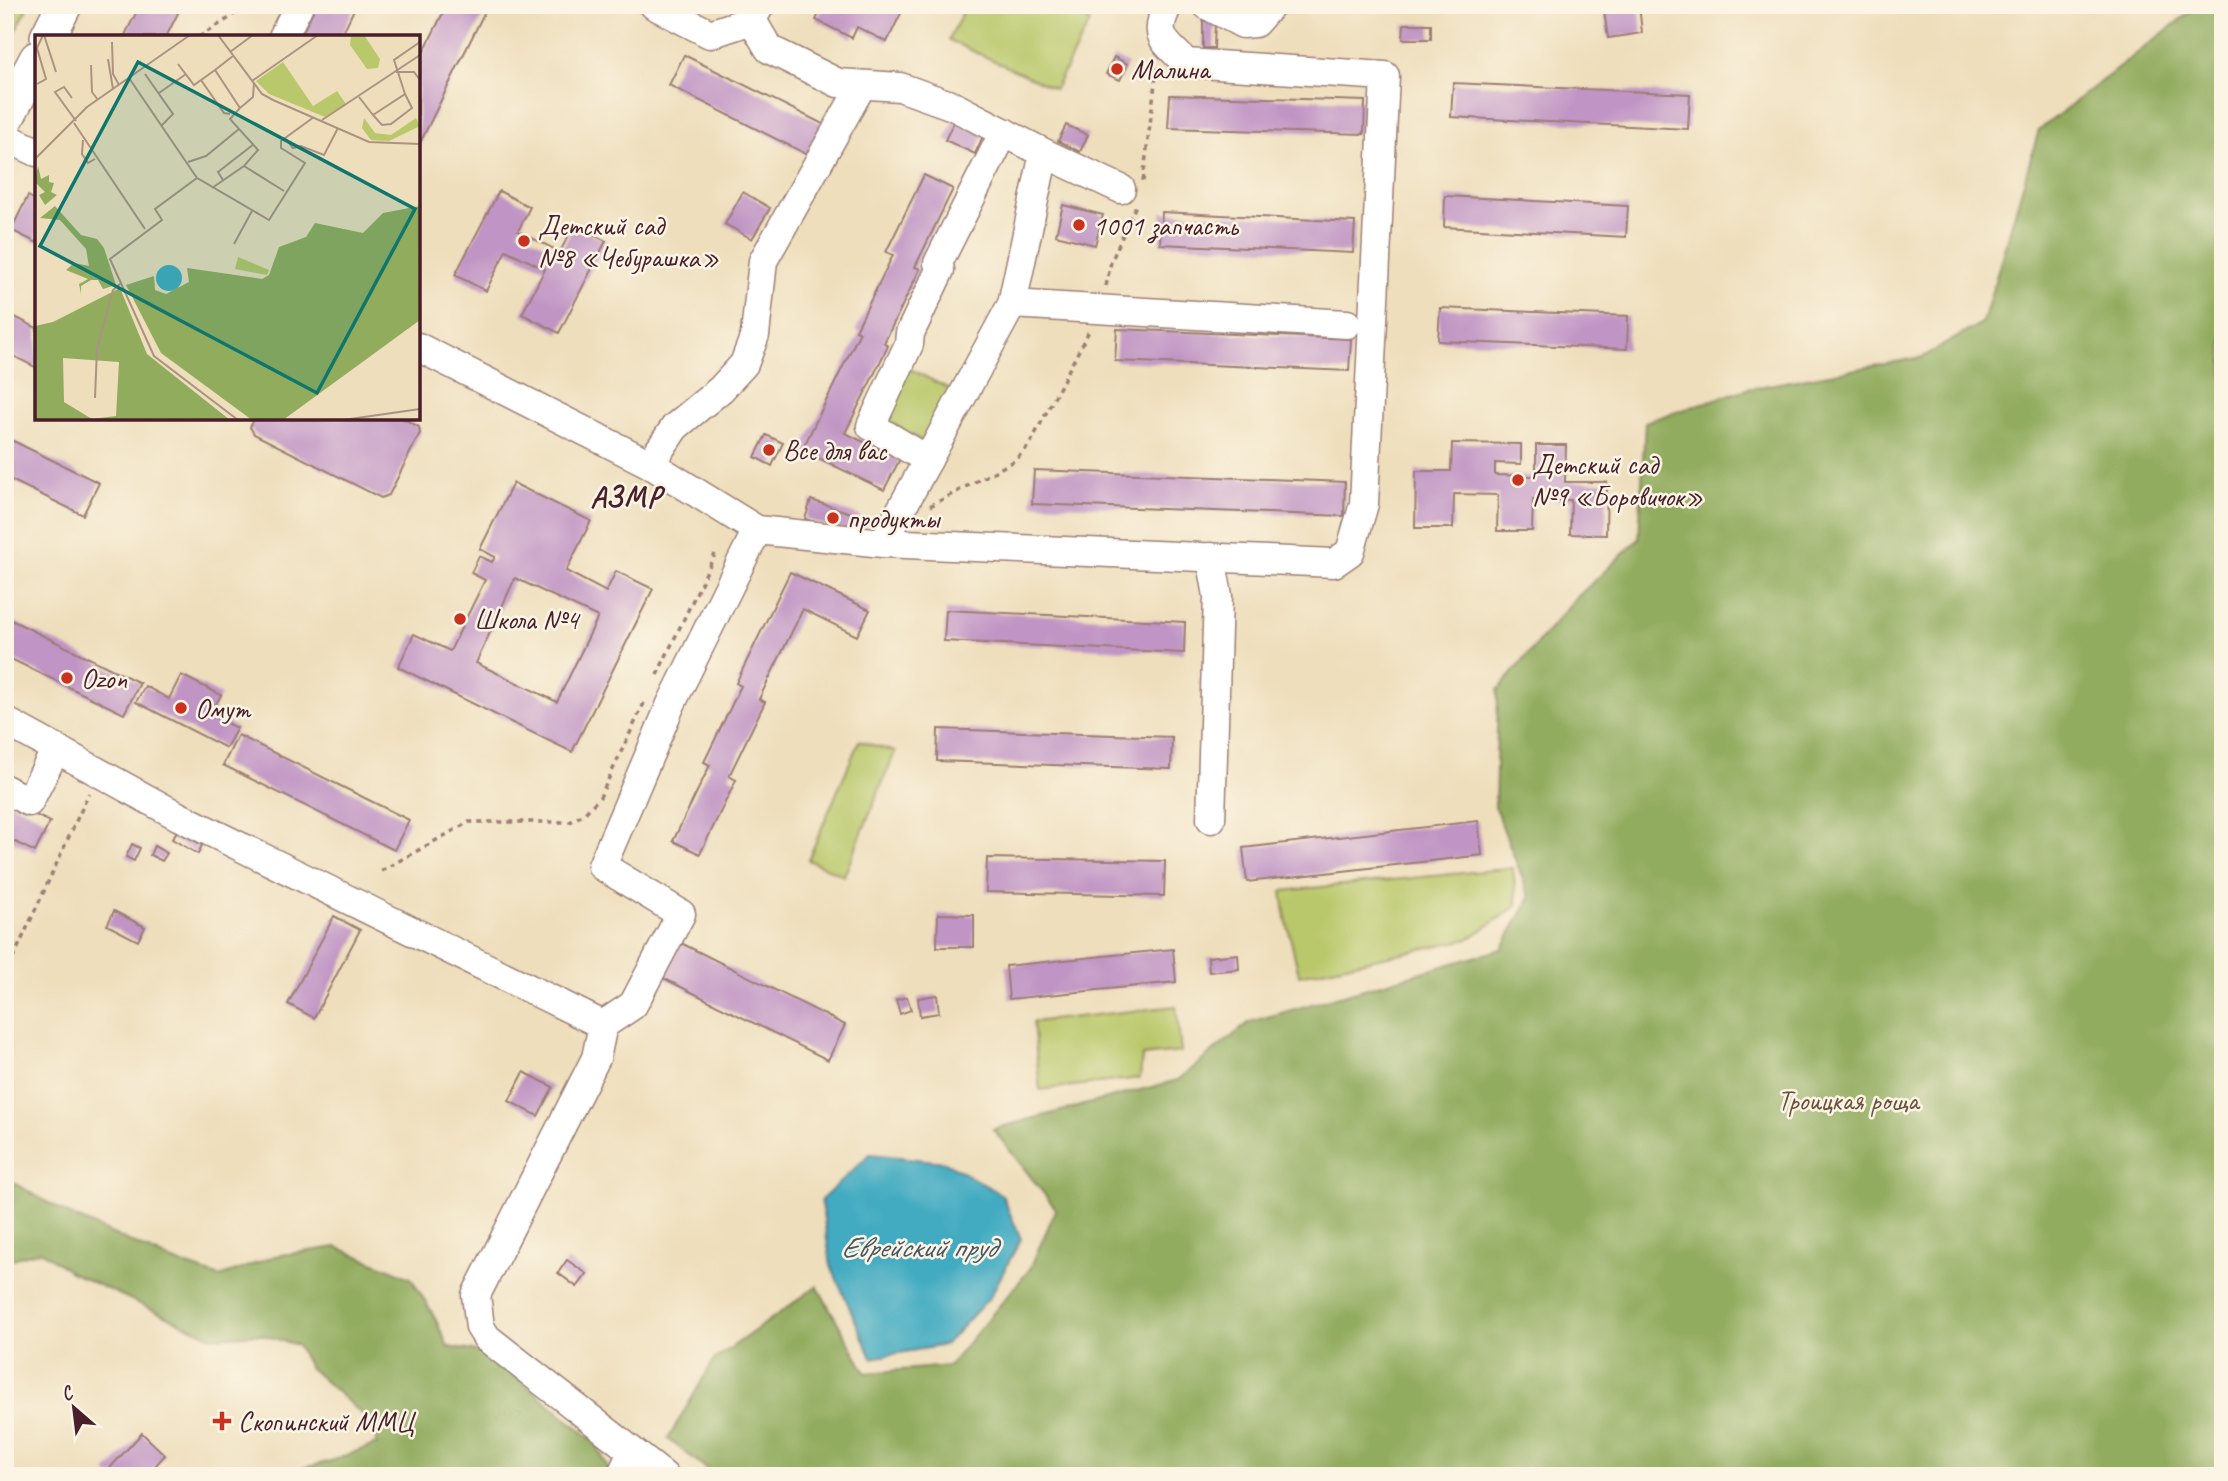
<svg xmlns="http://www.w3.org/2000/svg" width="2228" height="1481" font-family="Caveat,sans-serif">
<rect width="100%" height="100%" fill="#fcf5e5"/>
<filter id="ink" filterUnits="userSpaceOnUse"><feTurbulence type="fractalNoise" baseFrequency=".0143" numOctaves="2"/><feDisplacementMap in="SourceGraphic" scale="14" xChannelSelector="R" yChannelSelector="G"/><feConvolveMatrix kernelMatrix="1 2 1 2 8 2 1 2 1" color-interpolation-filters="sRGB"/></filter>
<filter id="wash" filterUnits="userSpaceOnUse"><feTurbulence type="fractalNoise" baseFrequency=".00686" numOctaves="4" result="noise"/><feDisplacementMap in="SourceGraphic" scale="28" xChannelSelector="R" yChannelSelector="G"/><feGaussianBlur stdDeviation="1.57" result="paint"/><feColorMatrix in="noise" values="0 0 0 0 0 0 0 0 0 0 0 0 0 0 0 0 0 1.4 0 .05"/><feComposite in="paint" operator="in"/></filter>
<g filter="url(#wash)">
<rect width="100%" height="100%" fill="#eedebc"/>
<g fill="#b9c86a" stroke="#82744a" stroke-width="2">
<polygon points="5,5 20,5 27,8 5,53"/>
<polygon points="966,5 1055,5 1090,22 1055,89 949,40"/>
<polygon points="908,368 951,390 924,442 886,420"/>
<polygon points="859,741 895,752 844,876 808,860"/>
<polygon points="1513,868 1517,906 1468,939 1299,975 1285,914 1282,891"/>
<polygon points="1176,1006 1181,1052 1142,1056 1140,1078 1040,1090 1033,1022"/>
</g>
<g fill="#92ac5e" stroke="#6e6644" stroke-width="2">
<polygon points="2199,5 2223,5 2223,1476 716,1476 668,1439 714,1360 817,1286 866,1373 949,1366 1030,1269 1056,1209 993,1129 1178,1080 1250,1022 1502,949 1530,898 1495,807 1498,690 1573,601 1639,539 1645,422 1747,389 1923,357 1983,322 2039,130"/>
<polygon points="5,1178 72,1216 173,1261 220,1277 275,1256 337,1247 411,1278 434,1316 448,1347 487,1353 596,1443 609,1471 606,1476 270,1476 328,1462 377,1444 372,1423 309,1367 297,1345 260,1334 212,1337 70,1272 41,1251 5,1261"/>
</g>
<polygon fill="#42abc1" stroke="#466576" stroke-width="2" points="870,1154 945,1162 1002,1195 1021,1239 990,1297 945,1345 872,1358 831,1266 821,1200"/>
<g id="blocks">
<g fill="#c094c4" fill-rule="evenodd">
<polygon points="140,5 182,5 166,37 124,37"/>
<polygon points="316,5 356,5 341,37 300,37"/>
<polygon points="447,5 488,5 418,147 418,63"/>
<polygon points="823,5 905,5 887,42 857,27 852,38 816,20"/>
<polygon points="1603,5 1639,5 1642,33 1608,38"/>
<polygon points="1203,21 1215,21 1214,48 1203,48"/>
<polygon points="1404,24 1431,24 1431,39 1403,39"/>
<polygon points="684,55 825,125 810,156 669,85"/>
<polygon points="1114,57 1128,64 1120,80 1106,74"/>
<polygon points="1453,83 1690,94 1688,129 1451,117"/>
<polygon points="1170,95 1365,101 1364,134 1168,128"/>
<polygon points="954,121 984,134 975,154 945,140"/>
<polygon points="1066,125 1088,135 1080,152 1058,141"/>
<polygon points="924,175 953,189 915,267 920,269 884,343 888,346 845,433 900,459 884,490 802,450 860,332 856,330 893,255 886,252"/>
<polygon points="499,191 530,207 518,231 560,252 574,225 606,241 559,333 522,314 545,269 506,250 486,291 455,275"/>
<polygon points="743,192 770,208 752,239 725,224"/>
<polygon points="28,196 37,201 37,243 11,230"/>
<polygon points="1445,196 1628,206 1626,237 1444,227"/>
<polygon points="1063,205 1103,215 1095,245 1056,235"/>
<polygon points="1162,212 1355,222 1353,253 1160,244"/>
<polygon points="1440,308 1628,316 1627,349 1438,341"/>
<polygon points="5,312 37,328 37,368 5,352"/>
<polygon points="1117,329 1351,339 1349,371 1115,361"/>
<polygon points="255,418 402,418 419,427 420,433 389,495 381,498 254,434 250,427"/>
<polygon points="766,435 783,443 772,466 755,457"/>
<polygon points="5,437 99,483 83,515 5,477"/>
<polygon points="1452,443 1521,444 1521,464 1495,463 1495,475 1536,476 1536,445 1566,445 1565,482 1607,482 1606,535 1570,534 1571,500 1533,500 1532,531 1497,531 1498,495 1454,494 1453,528 1415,528 1416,471 1451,471"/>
<polygon points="1034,470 1345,482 1344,516 1032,504"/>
<path d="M513 483 591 521 566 571 606 592 616 571 653 589 572 752 398 667 414 634 450 651 485 580 471 573 479 556 492 562 495 557 480 549ZM515 578 598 617 557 702 476 663Z"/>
<polygon points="811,500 860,516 854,535 805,519"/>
<polygon points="790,572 870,610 857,636 803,609 759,699 765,702 729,776 736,780 700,854 673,841 710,765 704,762 741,686 736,683"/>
<polygon points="946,610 1185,622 1184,653 944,641"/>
<polygon points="5,617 140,683 124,714 5,656"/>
<polygon points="181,675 221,695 210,715 237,728 226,748 136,702 145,686 169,699"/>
<polygon points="938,729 1172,737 1171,769 937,761"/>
<polygon points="238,735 409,820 394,850 223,765"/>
<polygon points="5,800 50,822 35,852 5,837"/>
<polygon points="1478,821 1482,855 1247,882 1243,848"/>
<polygon points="177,831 202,845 198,854 172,839"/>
<polygon points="132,844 140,848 134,861 126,857"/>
<polygon points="154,846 167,853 162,861 150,855"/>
<polygon points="987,858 1165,861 1164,896 986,892"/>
<polygon points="114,911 145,927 138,941 107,925"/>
<polygon points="938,914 974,915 974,947 937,947"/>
<polygon points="334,916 360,930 314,1018 288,1004"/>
<polygon points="681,943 845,1025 828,1060 663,978"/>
<polygon points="1173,949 1176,982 1009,999 1006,966"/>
<polygon points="1238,954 1239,969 1209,972 1208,957"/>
<polygon points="937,995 939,1013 920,1016 918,998"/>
<polygon points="907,997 911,1010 900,1014 896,1000"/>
<polygon points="524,1072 553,1087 538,1116 509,1101"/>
<polygon points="567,1260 587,1274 577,1287 558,1273"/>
<polygon points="142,1433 165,1455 146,1476 109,1476 106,1472"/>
</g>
</g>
</g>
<g filter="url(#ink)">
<use href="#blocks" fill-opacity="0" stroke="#9c7e74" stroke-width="2"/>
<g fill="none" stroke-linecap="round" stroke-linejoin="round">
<defs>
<g id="minor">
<polyline points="654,5 710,34 752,20"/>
<polyline points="760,5 752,20 769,49 838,83 900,87 953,106 1044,153 1012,304 883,543"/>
<polyline points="1207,5 1243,24 1255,23 1271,5"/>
<polyline points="283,37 299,5"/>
<polyline points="5,137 37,152"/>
<polyline points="1044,153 1121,189"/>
<polyline points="1012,304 1347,324"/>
<polyline points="418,347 650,464 757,530"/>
<polyline points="928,460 871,426 909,344 910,333 940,270 938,263 1004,132"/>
<polyline points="650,464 675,427 721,389 744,364 755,335 763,261 862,85"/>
<polyline points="5,721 178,816 603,1025"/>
<polyline points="5,789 29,802 56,749"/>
<polyline points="1211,819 1218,596 1211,557"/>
<polyline points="621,1476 632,1452"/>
<path d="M664 1476 487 1338 480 1327 476 1295 596 1058 603 1025 633 1005 681 914 602 866 671 704 757 530 883 543 1334 563 1350 552 1364 504 1385 76 1186 63C1164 40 1152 37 1168 5"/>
</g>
<g id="major">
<polyline points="48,37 64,5"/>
<polyline points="5,120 37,59"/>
</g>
</defs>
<use href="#minor" stroke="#9c7e74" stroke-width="31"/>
<use href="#major" stroke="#9c7e74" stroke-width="38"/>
<g stroke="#9c7e74" stroke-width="3.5" stroke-dasharray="5 5" stroke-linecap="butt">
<polyline points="27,5 33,8"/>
<polyline points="199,37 231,17 244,5"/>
<polyline points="5,175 10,164"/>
<polyline points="1143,181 1157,67"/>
<polyline points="1106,286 1111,262 1136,205"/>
<polyline points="930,506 1016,460 1030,444 1090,329"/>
<polyline points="657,675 715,554"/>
<polyline points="381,871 469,822 570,822 584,814 600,797 645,701"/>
<polyline points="5,976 89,793"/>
</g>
<use href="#minor" stroke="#fff" stroke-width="28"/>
<use href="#major" stroke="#fff" stroke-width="35"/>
</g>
</g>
<g fill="#c8321e" stroke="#fcf5e5" stroke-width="2.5">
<circle cx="1117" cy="69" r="7"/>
<circle cx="1079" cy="225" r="7"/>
<circle cx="524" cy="241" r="7"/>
<circle cx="769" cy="450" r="7"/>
<circle cx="1518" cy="480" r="7"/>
<circle cx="833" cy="518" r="7"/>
<circle cx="460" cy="619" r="7"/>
<circle cx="67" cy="678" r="7"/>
<circle cx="181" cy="708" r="7"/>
<path d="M218.5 1410.5h7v7h7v7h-7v7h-7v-7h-7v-7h7z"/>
</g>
<g text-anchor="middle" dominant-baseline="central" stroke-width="5" stroke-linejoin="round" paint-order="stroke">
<g font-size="28" fill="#4a1f2b" stroke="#fcf5e5" text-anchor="start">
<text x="1131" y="69">Малина</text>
<text x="538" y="225">Детский сад<tspan x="538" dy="32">№8 «Чебурашка»</tspan></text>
<text x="1093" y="225">1001 запчасть</text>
<text x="783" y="450">Все для вас</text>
<text x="1532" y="464">Детский сад<tspan x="1532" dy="32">№9 «Боровичок»</tspan></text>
<text x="847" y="518">продукты</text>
<text x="474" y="619">Школа №4</text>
<text x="81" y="678">Ozon</text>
<text x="195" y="708">Омут</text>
<text x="238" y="1421">Скопинский ММЦ</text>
</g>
<g font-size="28" fill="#6b523e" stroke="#fcf5e5">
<text x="1848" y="1100">Троицкая роща</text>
</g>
<g font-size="30" font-weight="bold" fill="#4a1f2b" stroke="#fcf5e5">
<text x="626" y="497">АЗМР</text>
</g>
<g font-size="30" font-style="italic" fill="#475767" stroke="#fcf5e5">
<text x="918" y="1247">Еврейский пруд</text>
</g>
</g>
<g transform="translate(35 35)">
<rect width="385" height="385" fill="#eedebc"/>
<path d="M316 0H329L345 24 343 33 332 34 315 10ZM248 27 278 71 302 56 311 69 290 82 234 59 221 46ZM329 83 340 98 356 100 381 83 385 91 354 106 336 105 327 93ZM203 222 234 235 232 240 200 234Z" fill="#b9c86a"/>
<path d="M3 131 6 144 14 140V147L19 148 16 157 22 160 10 170 4 160 10 157 0 147ZM20 171 46 200 62 204 69 213 81 250 68 254 63 245H56L46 251V259L44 249 53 244 31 235 39 228 54 231 51 214 25 185 5 183ZM385 171V285L248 385H217L126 318 91 250 119 241 120 255 131 259 154 247 152 233 227 244 234 240 244 212 271 202 280 188 328 198 348 178ZM85 253 112 319 195 385H0V291L18 287ZM28 323 84 327 81 381 57 384 29 367Z" fill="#92ac5e" fill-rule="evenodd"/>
<path d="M121 243a13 13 0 1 1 26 0a13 13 0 1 1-26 0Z" fill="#42abc1"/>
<path fill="none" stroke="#ac9282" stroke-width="2" d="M9 0 21 37M183 0 227 59 238 65 334 107 385 109M77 7 78 39 84 50M195 17 218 0M198 21 180 35 205 73 218 62 219 48M73 24 78 54M143 29 159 50 180 35M56 30 57 57 63 65M361 37H379L385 45M110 39 138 79 127 90M94 43 162 143M166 45 189 78 195 79M217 46 283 0M2 49 11 44 2 13 8 0M124 58 151 39M324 62 338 80 370 59 359 25 385 7M37 63 29 52 20 57 41 86M338 80 347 90 356 89 377 73 370 59M287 85 385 20M39 88 110 194M250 103 258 113 266 111 289 120 303 93M48 105 47 119 53 128 60 124M0 124 52 72 155 0M153 127 171 121 204 94M209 131 249 156M188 145 183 137 219 109M177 153 209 131 223 115 195 84 205 73M199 209 217 176M60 363 62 314 78 255 85 249M203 385 119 321 75 224 127 185 120 174 162 143 234 185 270 128 246 113V106L279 82M308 385 385 374"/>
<path fill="#0f766e" fill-opacity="0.15" stroke="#0f766e" stroke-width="3.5" d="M103 27 380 174 282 358 5 211Z"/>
<rect width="385" height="385" fill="none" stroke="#4a1f2b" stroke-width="3.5"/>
</g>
<rect width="2228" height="1481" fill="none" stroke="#fcf5e5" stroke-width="28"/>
<g transform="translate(74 1408) rotate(332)" stroke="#fcf5e5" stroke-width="5" paint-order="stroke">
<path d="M0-5L12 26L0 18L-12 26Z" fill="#4a1f2b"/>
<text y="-10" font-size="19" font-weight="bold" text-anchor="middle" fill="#4a1f2b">С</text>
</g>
</svg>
